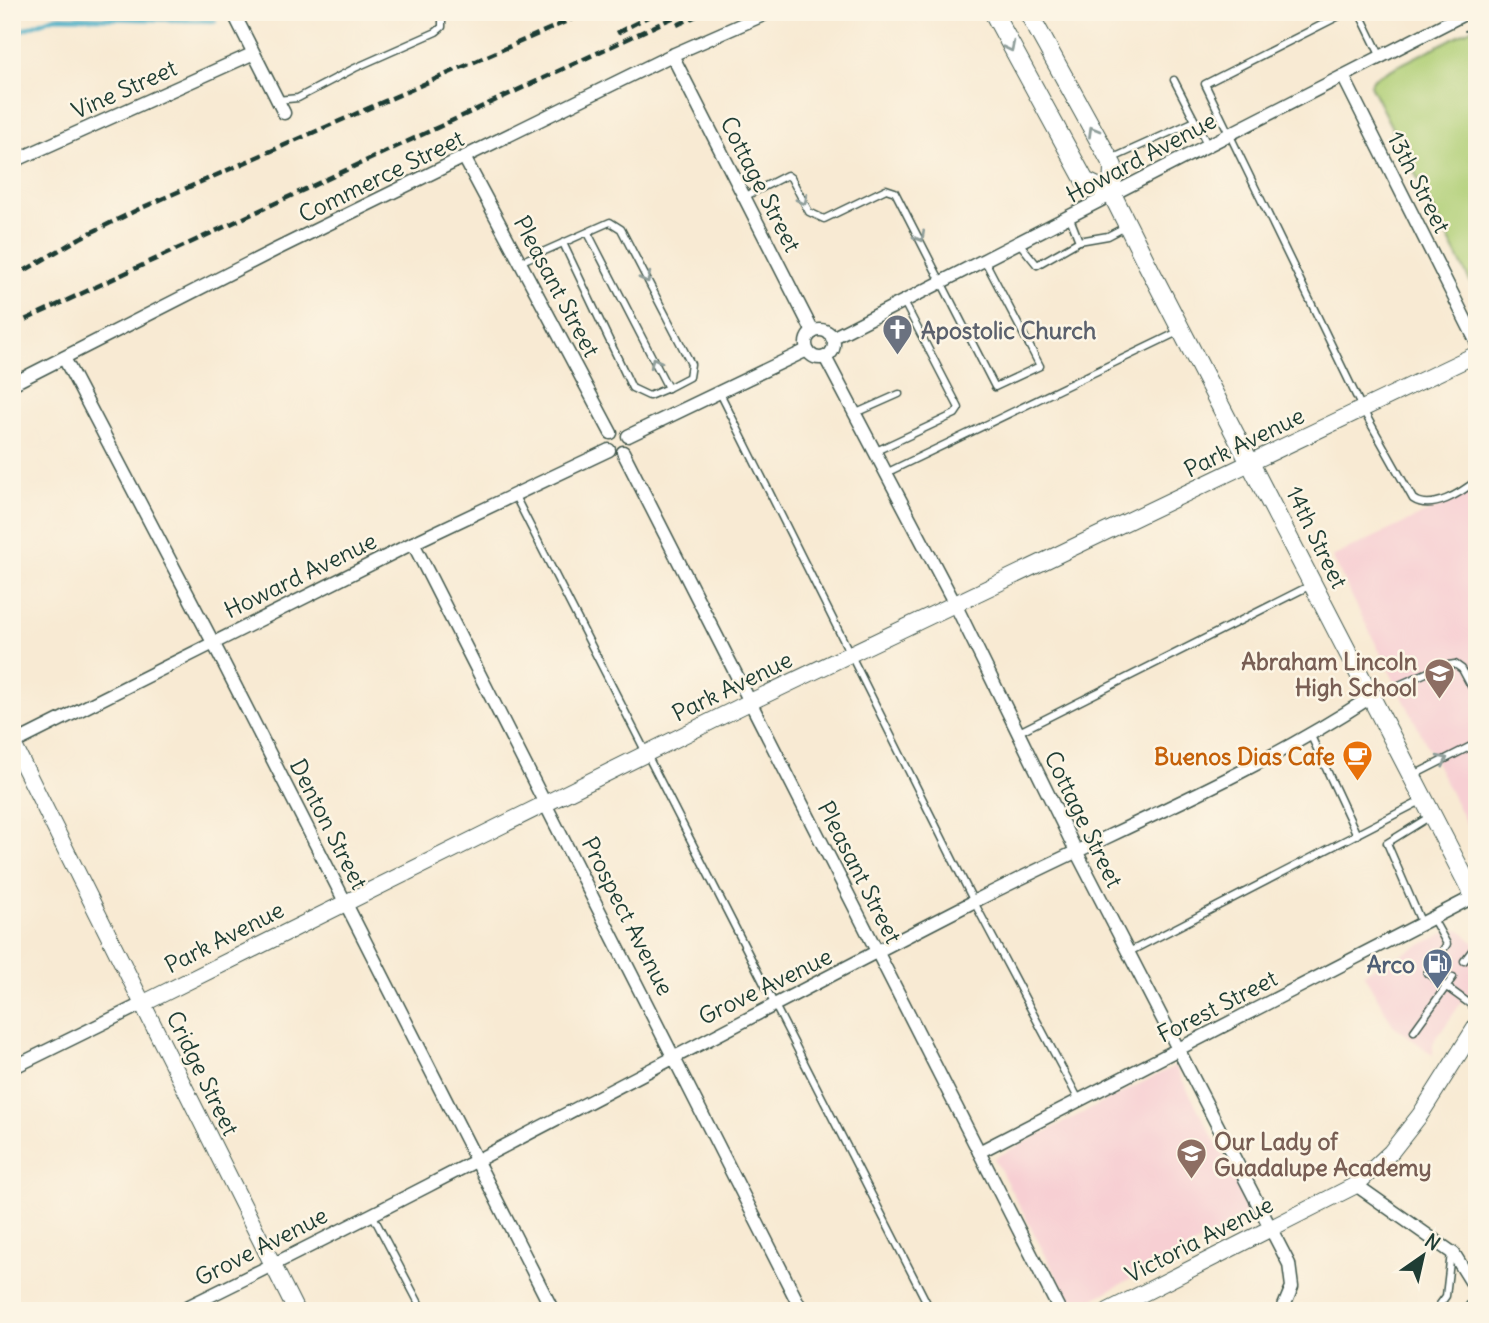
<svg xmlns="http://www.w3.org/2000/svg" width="1489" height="1323" font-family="Delius,sans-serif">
<rect width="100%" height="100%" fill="#fcf5e5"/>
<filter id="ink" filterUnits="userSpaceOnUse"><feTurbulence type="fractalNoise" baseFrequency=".0143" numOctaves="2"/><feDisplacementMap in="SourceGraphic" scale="14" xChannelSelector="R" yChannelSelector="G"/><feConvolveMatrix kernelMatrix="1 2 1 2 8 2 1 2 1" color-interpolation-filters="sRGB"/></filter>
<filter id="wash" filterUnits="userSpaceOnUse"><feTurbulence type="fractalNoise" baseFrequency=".00686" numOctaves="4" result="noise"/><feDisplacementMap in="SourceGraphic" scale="28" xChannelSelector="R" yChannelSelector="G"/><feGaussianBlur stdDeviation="1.57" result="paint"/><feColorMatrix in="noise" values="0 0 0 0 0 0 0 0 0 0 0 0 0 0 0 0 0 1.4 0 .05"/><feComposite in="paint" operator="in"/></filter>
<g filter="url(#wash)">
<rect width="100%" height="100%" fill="#f8ead3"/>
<g fill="#f7cfd3">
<polygon points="1477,489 1477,845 1332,557"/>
<polygon points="1453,929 1461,930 1477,946 1477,980 1433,1043 1433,1055 1393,1025 1363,973"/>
<polygon points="1175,1066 1254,1214 1074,1309 994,1158"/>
</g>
<polygon fill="#b0cf77" stroke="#688656" stroke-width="2" points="1477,26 1477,295 1370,85 1374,78"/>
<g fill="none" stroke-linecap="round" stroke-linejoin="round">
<g stroke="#47aec6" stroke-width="4.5">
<polyline points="261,17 280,12"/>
<polyline points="12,34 55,17 215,21"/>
</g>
</g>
</g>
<g filter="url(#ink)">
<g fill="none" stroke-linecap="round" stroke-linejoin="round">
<defs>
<g id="lane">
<path d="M1347 12 1205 84 1363 410 1413 499C1432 512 1462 492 1477 480"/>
<polyline points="1359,12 1381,57"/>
<polyline points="1174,80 1207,144"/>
<polyline points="277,100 298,98 355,68 436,32 442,27 442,12"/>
<polyline points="1111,159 1195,121"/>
<polyline points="744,197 787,175 791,178 809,212 824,219 886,189 895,192 995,387 1040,366 985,261"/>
<polyline points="1079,241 1108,236 1127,226"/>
<polyline points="563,243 632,388 649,396 668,388 588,233"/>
<polyline points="1020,244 1037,265 1079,241 1070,218"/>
<polyline points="520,262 610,222 621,229 691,364 689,377 668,388"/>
<polyline points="720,393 974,902 1079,1100"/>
<polyline points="854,414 899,394"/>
<polyline points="874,452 955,414 959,408 904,302"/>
<polyline points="886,473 1180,331"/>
<polyline points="515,496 931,1311"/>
<polyline points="1374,696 1442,666 1455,664 1462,669 1477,697"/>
<polyline points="1019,732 1311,585"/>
<polyline points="1311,736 1357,835"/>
<polyline points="1414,775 1477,743"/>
<polyline points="1433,919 1447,944 1427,973 1477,1009"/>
<polyline points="1422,924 1387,843 1429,817"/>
<polyline points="1129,952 1421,801"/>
<polyline points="1464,961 1477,944"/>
<polyline points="1414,1031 1453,977"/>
<polyline points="372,1214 423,1311"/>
<polyline points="1435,1311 1446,1296 1451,1253"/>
</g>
<g id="street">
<polyline points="233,12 284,113"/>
<polyline points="672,55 813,332"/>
<polyline points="1343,76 1477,343"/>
<polyline points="465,159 611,433"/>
<polyline points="12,162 252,54"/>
<circle cx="820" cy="344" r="14"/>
<polyline points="832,338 1468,12"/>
<polyline points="825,357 956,606 1076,851 1289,1264 1292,1287 1282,1311"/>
<polyline points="64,358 219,654 553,1311"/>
<polyline points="12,384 275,250 672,55 770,12"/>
<polyline points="628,436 807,350"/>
<polyline points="623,452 1060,1311"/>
<polyline points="413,543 802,1311"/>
<polyline points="12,744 413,543 609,450"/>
<polyline points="12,1068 144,1003"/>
<polyline points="979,1152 1473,897"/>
<polyline points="1356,1185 1454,1254 1477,1291"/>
<path d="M179 1311C447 1180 709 1037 975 901 1106 834 1246 779 1369 698"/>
<polyline points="1469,1311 1477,1299"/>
</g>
<g id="secondary">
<polyline points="12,742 296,1311"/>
<polyline points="144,1003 750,702 1477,354"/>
<polyline points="1108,1311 1356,1185 1391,1152 1420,1115 1477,1025"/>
</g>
<g id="primary">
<polyline points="993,12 1085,181 1112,194"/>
<polyline points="1028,12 1113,166 1112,194 1146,262 1477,902"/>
</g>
</defs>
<use href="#lane" stroke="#40574c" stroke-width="9"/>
<use href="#street" stroke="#40574c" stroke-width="15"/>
<use href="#secondary" stroke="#40574c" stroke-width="18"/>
<use href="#primary" stroke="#40574c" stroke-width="20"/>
<g stroke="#40574c" stroke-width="2.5" stroke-dasharray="2 5" stroke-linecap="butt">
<polyline points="1465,30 1475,49 1477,73"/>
<polyline points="1477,107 1477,109"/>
</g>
<use href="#lane" stroke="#fff" stroke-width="6"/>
<use href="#street" stroke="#fff" stroke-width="12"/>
<use href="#secondary" stroke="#fff" stroke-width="16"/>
<use href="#primary" stroke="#fff" stroke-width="18"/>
<g stroke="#1f3d34" stroke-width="4.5" stroke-dasharray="10 5" stroke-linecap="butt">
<polyline points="677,25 705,12"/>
<polyline points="617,33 657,12"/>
<polyline points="12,278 80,238 139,209 588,12"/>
<polyline points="12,326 685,12"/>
</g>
</g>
<defs><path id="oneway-chevron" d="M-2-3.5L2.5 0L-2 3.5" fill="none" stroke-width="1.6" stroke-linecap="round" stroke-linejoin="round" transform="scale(1.75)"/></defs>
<g stroke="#8f9e9a">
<use href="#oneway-chevron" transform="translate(1010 47) rotate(63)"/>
<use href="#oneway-chevron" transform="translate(1093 131) rotate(-120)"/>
<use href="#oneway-chevron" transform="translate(803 200) rotate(63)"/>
<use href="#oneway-chevron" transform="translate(920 237) rotate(61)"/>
<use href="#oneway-chevron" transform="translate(646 278) rotate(63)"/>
<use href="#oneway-chevron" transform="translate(655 362) rotate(-117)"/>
<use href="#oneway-chevron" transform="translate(1443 760) rotate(-27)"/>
</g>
</g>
<defs>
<symbol id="church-pin" viewBox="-11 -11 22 30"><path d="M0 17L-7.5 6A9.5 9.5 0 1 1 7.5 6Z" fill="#6b7280" stroke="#fcf5e5"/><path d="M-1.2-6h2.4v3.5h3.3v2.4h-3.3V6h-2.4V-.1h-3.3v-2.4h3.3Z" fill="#fff"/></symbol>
<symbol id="school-pin" viewBox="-11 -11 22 30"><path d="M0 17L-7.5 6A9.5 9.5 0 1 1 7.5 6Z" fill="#8d6e63" stroke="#fcf5e5"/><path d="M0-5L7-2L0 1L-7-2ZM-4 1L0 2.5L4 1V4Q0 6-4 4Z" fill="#fff"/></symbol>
<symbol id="cafe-pin" viewBox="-11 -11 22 30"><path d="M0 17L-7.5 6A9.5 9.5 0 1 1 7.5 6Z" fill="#e8710a" stroke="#fcf5e5"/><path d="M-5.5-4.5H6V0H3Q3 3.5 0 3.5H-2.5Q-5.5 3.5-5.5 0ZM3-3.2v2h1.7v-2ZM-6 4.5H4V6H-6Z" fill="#fff"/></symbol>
<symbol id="fuel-pin" viewBox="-11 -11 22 30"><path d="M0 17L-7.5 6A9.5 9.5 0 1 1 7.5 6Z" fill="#5c6f8a" stroke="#fcf5e5"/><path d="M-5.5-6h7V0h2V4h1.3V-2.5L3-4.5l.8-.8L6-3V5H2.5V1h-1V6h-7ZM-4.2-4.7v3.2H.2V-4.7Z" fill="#fff"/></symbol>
</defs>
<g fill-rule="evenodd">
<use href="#church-pin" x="880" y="312" width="35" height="47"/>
<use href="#school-pin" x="1422" y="656" width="35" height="47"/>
<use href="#cafe-pin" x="1340" y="738" width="35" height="47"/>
<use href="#fuel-pin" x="1420" y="946" width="35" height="47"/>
<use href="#school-pin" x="1174" y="1136" width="35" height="47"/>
</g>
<g text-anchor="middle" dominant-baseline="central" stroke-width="5" stroke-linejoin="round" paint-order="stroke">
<g font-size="23" fill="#1f3d34" stroke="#fcf5e5">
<text transform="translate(124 89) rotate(-24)">Vine Street</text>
<text transform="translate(1141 157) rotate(-28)">Howard Avenue</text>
<text transform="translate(381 176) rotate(-26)">Commerce Street</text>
<text transform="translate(1419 182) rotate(63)">13th Street</text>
<text transform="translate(761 184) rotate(63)">Cottage Street</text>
<text transform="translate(557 286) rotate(62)">Pleasant Street</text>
<text transform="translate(1244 442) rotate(-26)">Park Avenue</text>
<text transform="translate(1317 537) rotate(64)">14th Street</text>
<text transform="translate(300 575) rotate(-26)">Howard Avenue</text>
<text transform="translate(732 686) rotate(-26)">Park Avenue</text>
<text transform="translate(1084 819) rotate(64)">Cottage Street</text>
<text transform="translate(329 824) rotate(63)">Denton Street</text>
<text transform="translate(860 872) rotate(63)">Pleasant Street</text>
<text transform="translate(628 916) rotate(63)">Prospect Avenue</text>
<text transform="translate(224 937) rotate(-27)">Park Avenue</text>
<text transform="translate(765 986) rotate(-26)">Grove Avenue</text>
<text transform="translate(1217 1006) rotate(-27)">Forest Street</text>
<text transform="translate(203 1073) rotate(64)">Cridge Street</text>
<text transform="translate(1199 1239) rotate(-27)">Victoria Avenue</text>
<text transform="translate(261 1246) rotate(-27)">Grove Avenue</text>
</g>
<g font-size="23" font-weight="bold" fill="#5b616d" stroke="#fcf5e5" text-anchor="start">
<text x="921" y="330">Apostolic Church</text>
</g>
<g font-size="23" font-weight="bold" fill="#785e54" stroke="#fcf5e5" text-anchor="end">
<text x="1417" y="661">Abraham Lincoln<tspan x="1417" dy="26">High School</tspan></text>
<text x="1214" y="1141" text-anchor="start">Our Lady of<tspan x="1214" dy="26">Guadalupe Academy</tspan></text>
</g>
<g font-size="23" font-weight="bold" fill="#c56008" stroke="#fcf5e5" text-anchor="end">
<text x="1335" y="756">Buenos Dias Cafe</text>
</g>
<g font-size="23" font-weight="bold" fill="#4e5e75" stroke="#fcf5e5" text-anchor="end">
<text x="1415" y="964">Arco</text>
</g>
</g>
<rect width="1489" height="1323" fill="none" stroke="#fcf5e5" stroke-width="42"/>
<g transform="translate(1423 1256) rotate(34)" stroke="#fcf5e5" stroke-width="5" paint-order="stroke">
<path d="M0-5L12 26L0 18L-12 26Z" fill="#1f3d34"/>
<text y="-10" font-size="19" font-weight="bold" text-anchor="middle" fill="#1f3d34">N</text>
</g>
</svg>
